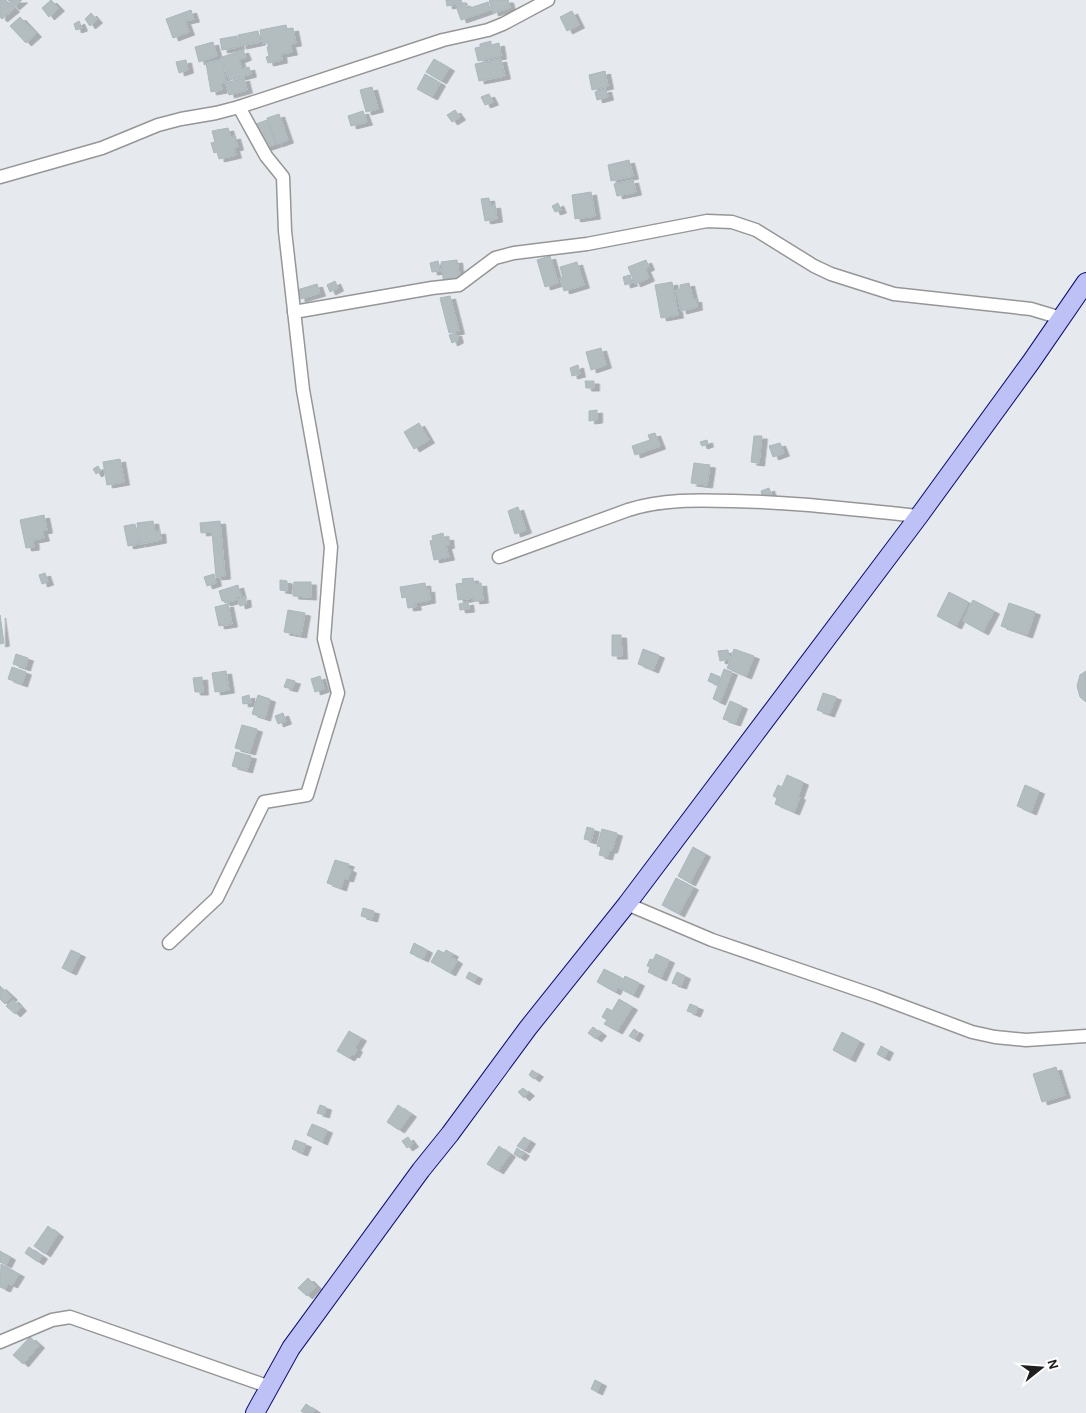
<svg xmlns="http://www.w3.org/2000/svg" width="1086" height="1413" font-family="'Alegreya Sans',sans-serif">
<defs>
<filter id="shadow"><feDropShadow dx="5.5" dy="3" stdDeviation="0" flood-color="#0004"/></filter>
</defs>
<rect width="100%" height="100%" fill="#e6eaef"/>
<g fill="#b3bcbf" stroke="#aab8c0" filter="url(#shadow)">
<polygon points="0,0 6,0 14,9 2,19 0,17"/>
<polygon points="8,0 22,0 14,7"/>
<polygon points="51,0 59,8 49,17 42,8"/>
<polygon points="446,0 461,0 462,3 447,6"/>
<polygon points="491,0 508,0 510,8 493,13 489,1"/>
<polygon points="488,2 490,10 461,20 456,6 465,3 467,9"/>
<polygon points="191,10 194,19 185,21 189,32 173,38 166,19"/>
<polygon points="572,11 579,25 567,31 560,17"/>
<polygon points="91,13 97,20 90,26 85,19"/>
<polygon points="20,17 36,34 26,43 10,26"/>
<polygon points="79,21 82,28 76,30 74,24"/>
<polygon points="286,25 287,29 293,28 296,43 290,44 292,52 281,54 282,60 268,63 266,57 269,56 267,47 270,47 269,42 263,44 260,30"/>
<polygon points="258,31 260,42 241,46 238,35"/>
<polygon points="237,36 239,47 222,50 220,39"/>
<polygon points="491,41 491,45 499,43 501,56 478,61 475,48 480,47 480,44"/>
<polygon points="213,42 217,56 199,62 195,47"/>
<polygon points="243,50 246,57 239,60 242,69 249,67 251,74 229,80 222,57"/>
<polygon points="434,59 449,68 441,81 426,72"/>
<polygon points="501,59 505,76 479,81 475,64"/>
<polygon points="186,60 188,70 179,73 176,62"/>
<polygon points="222,60 226,82 221,83 222,90 211,92 206,63"/>
<polygon points="605,71 608,86 592,90 589,75"/>
<polygon points="425,74 440,83 432,97 417,89"/>
<polygon points="244,78 247,90 229,95 225,83"/>
<polygon points="372,87 378,109 366,112 360,90"/>
<polygon points="606,89 608,97 597,100 595,92"/>
<polygon points="489,94 493,102 485,105 481,97"/>
<polygon points="455,110 460,117 452,122 447,115"/>
<polygon points="363,111 367,122 351,126 348,116"/>
<polygon points="279,114 288,140 277,144 267,118"/>
<polygon points="267,120 276,144 264,148 256,124"/>
<polygon points="228,128 231,137 235,136 238,147 234,148 236,155 219,159 217,152 214,153 211,143 215,142 212,131"/>
<polygon points="629,160 633,176 611,181 608,165"/>
<polygon points="633,180 636,192 617,196 614,184"/>
<polygon points="591,192 595,216 575,219 572,195"/>
<polygon points="489,198 490,206 495,205 497,219 485,221 481,199"/>
<polygon points="558,203 561,210 555,212 552,206"/>
<polygon points="550,256 558,283 545,287 537,260"/>
<polygon points="457,260 460,282 444,284 441,262"/>
<polygon points="646,260 649,267 645,269 649,278 635,284 628,267"/>
<polygon points="438,261 440,271 432,272 430,263"/>
<polygon points="577,262 584,285 564,291 560,278 563,277 560,267"/>
<polygon points="630,275 632,283 625,285 623,277"/>
<polygon points="335,281 338,288 330,292 327,285"/>
<polygon points="672,282 678,315 661,318 655,285"/>
<polygon points="689,283 693,300 696,299 697,307 681,311 676,290 680,289 680,285"/>
<polygon points="317,284 320,293 300,299 297,290"/>
<polygon points="450,296 459,331 449,333 440,298"/>
<polygon points="456,333 458,340 452,343 449,335"/>
<polygon points="601,348 606,365 591,370 586,352"/>
<polygon points="578,365 580,374 572,376 570,368"/>
<polygon points="585,381 594,381 594,388 586,388"/>
<polygon points="597,410 597,420 589,421 589,411"/>
<polygon points="419,423 429,440 414,449 404,432"/>
<polygon points="655,433 660,446 635,455 632,446 650,440 648,435"/>
<polygon points="754,436 762,436 759,463 751,462"/>
<polygon points="707,440 708,444 702,446 700,442"/>
<polygon points="780,443 784,453 773,457 769,446"/>
<polygon points="120,459 124,482 107,485 103,462"/>
<polygon points="694,463 710,465 707,485 691,483"/>
<polygon points="98,466 101,471 96,474 93,469"/>
<polygon points="769,488 772,496 763,499 761,491"/>
<polygon points="518,507 526,530 515,534 508,511"/>
<polygon points="44,515 47,530 42,531 44,538 33,540 34,547 26,548 20,520"/>
<polygon points="153,521 155,532 160,531 161,540 140,544 137,523"/>
<polygon points="220,521 225,576 216,577 212,532 201,533 200,523"/>
<polygon points="135,524 139,544 128,546 124,526"/>
<polygon points="443,533 444,538 448,537 449,545 446,546 449,557 434,560 430,541 433,540 432,536"/>
<polygon points="45,573 48,582 42,584 39,575"/>
<polygon points="214,574 216,583 207,586 204,577"/>
<polygon points="473,578 474,584 481,583 483,600 474,601 474,598 458,600 456,584 463,583 462,579"/>
<polygon points="280,580 287,581 287,591 280,590"/>
<polygon points="294,582 311,582 311,597 293,596"/>
<polygon points="425,583 426,590 429,589 430,600 415,603 416,607 408,608 406,597 402,598 400,587"/>
<polygon points="238,585 241,596 235,597 236,600 225,603 224,601 222,601 219,591"/>
<polygon points="949,592 968,602 956,626 937,616"/>
<polygon points="245,597 246,604 240,606 238,599"/>
<polygon points="973,600 994,611 983,632 963,621"/>
<polygon points="468,602 469,609 460,610 459,604"/>
<polygon points="1009,603 1035,612 1027,635 1001,626"/>
<polygon points="228,604 232,624 219,626 215,607"/>
<polygon points="288,610 305,613 301,635 284,632"/>
<polygon points="0,615 4,643 0,644"/>
<polygon points="612,635 621,635 622,656 612,656"/>
<polygon points="643,649 659,655 653,670 638,664"/>
<polygon points="734,649 754,656 746,676 727,668"/>
<polygon points="728,650 729,659 720,661 718,651"/>
<polygon points="16,654 28,658 25,668 13,664"/>
<polygon points="12,667 26,672 22,684 8,679"/>
<polygon points="724,669 732,672 720,702 713,699"/>
<polygon points="226,671 229,690 215,692 212,673"/>
<polygon points="1086,671 1086,702 1080,697 1077,686 1080,675"/>
<polygon points="711,673 720,677 717,685 708,681"/>
<polygon points="320,676 324,689 315,692 311,679"/>
<polygon points="202,677 203,692 195,692 193,678"/>
<polygon points="287,679 295,681 292,689 284,687"/>
<polygon points="823,693 836,697 829,714 817,710"/>
<polygon points="249,695 251,703 243,704 242,697"/>
<polygon points="258,695 270,699 265,718 252,714"/>
<polygon points="730,701 742,706 735,723 723,719"/>
<polygon points="283,713 286,721 278,724 275,716"/>
<polygon points="242,725 257,729 250,752 235,748"/>
<polygon points="236,752 251,756 247,770 232,766"/>
<polygon points="787,775 803,782 798,796 800,797 794,812 775,804 777,798 773,796 778,785 782,787"/>
<polygon points="1025,785 1039,791 1031,812 1017,806"/>
<polygon points="587,827 594,829 591,841 584,839"/>
<polygon points="602,829 617,833 612,850 609,850 607,857 599,855 601,847 597,846"/>
<polygon points="693,847 705,854 690,883 678,876"/>
<polygon points="335,860 349,864 347,868 351,870 348,879 344,878 341,888 327,883"/>
<polygon points="676,878 693,887 679,914 662,905"/>
<polygon points="363,908 374,911 372,919 361,916"/>
<polygon points="414,943 427,950 423,959 410,953"/>
<polygon points="71,950 80,954 71,972 62,968"/>
<polygon points="438,950 444,953 446,950 453,954 451,957 457,961 450,973 431,962"/>
<polygon points="656,954 669,960 661,978 648,972 650,967 647,966 650,959 653,960"/>
<polygon points="604,969 622,978 615,992 597,982"/>
<polygon points="469,972 477,976 474,982 466,978"/>
<polygon points="677,972 685,976 681,986 672,983"/>
<polygon points="625,976 639,983 633,995 619,988"/>
<polygon points="0,986 12,997 5,1004 0,999"/>
<polygon points="13,999 21,1008 15,1014 6,1006"/>
<polygon points="619,999 632,1007 617,1031 604,1024 607,1020 602,1017 607,1008 612,1011"/>
<polygon points="690,1004 698,1007 695,1014 687,1011"/>
<polygon points="593,1027 601,1033 596,1039 588,1033"/>
<polygon points="634,1029 638,1032 634,1039 629,1036"/>
<polygon points="349,1031 361,1038 355,1048 357,1049 354,1055 352,1054 349,1058 337,1051"/>
<polygon points="842,1032 859,1041 850,1059 833,1050"/>
<polygon points="881,1046 888,1050 884,1058 877,1054"/>
<polygon points="1056,1067 1065,1095 1042,1102 1033,1074"/>
<polygon points="532,1070 538,1074 534,1079 529,1075"/>
<polygon points="523,1088 529,1093 524,1098 518,1092"/>
<polygon points="320,1105 326,1107 324,1115 317,1113"/>
<polygon points="398,1105 411,1114 399,1130 387,1122"/>
<polygon points="312,1124 327,1130 322,1142 307,1135"/>
<polygon points="408,1137 413,1144 407,1148 402,1141"/>
<polygon points="524,1137 530,1141 524,1150 517,1146"/>
<polygon points="295,1140 306,1144 302,1153 292,1149"/>
<polygon points="499,1146 510,1154 498,1171 487,1164"/>
<polygon points="517,1148 524,1153 520,1158 514,1154"/>
<polygon points="48,1226 58,1234 45,1254 34,1246"/>
<polygon points="29,1247 42,1256 38,1262 25,1253"/>
<polygon points="0,1251 10,1257 6,1265 0,1262"/>
<polygon points="1,1264 19,1274 12,1285 8,1283 5,1289 0,1287"/>
<polygon points="308,1278 316,1286 307,1296 298,1288"/>
<polygon points="30,1337 39,1345 23,1364 13,1355"/>
<polygon points="595,1380 601,1383 597,1392 591,1389"/>
<polygon points="306,1404 315,1410 313,1413 304,1413 301,1411"/>
</g>
<g fill="none" stroke-linecap="round" stroke-linejoin="round">
<defs>
<g id="minor">
<polyline points="0,177 102,148 158,125 181,119 216,113 239,107 443,40 488,30 503,24 548,0"/>
<polyline points="294,312 432,288 459,285 495,258 514,253 587,244 707,221 732,222 756,230 814,266 831,274 894,294 1031,309 1061,318"/>
<path d="M499 557 628 510C662 499 698 500 733 501 795 502 857 510 919 516"/>
<polyline points="627,904 712,940 876,996 972,1032 995,1037 1026,1040 1086,1036"/>
<polyline points="169,943 217,898 264,802 307,795 338,693 324,639 331,547 303,390 285,231 283,177 266,156 239,107"/>
<polyline points="0,1342 52,1320 70,1317 270,1387"/>
</g>
<polyline id="secondary" points="255,1413 291,1348 421,1170 450,1134 528,1028 627,904 919,516 1031,362 1086,282"/>
</defs>
<use href="#minor" stroke="#969696" stroke-width="15"/>
<use href="#secondary" stroke="#0e0d6f" stroke-width="20"/>
<use href="#minor" stroke="#fff" stroke-width="12"/>
<use href="#secondary" stroke="#bec1f5" stroke-width="18"/>
</g>
<g transform="translate(1041 1368) rotate(73)" stroke="#ffffff" stroke-width="4" paint-order="stroke">
<path d="M0-4L9 19L0 12L-9 19Z" fill="#1f1f1f"/>
<text y="-8" font-size="14" font-weight="bold" text-anchor="middle" fill="#1f1f1f">N</text>
</g>
</svg>
